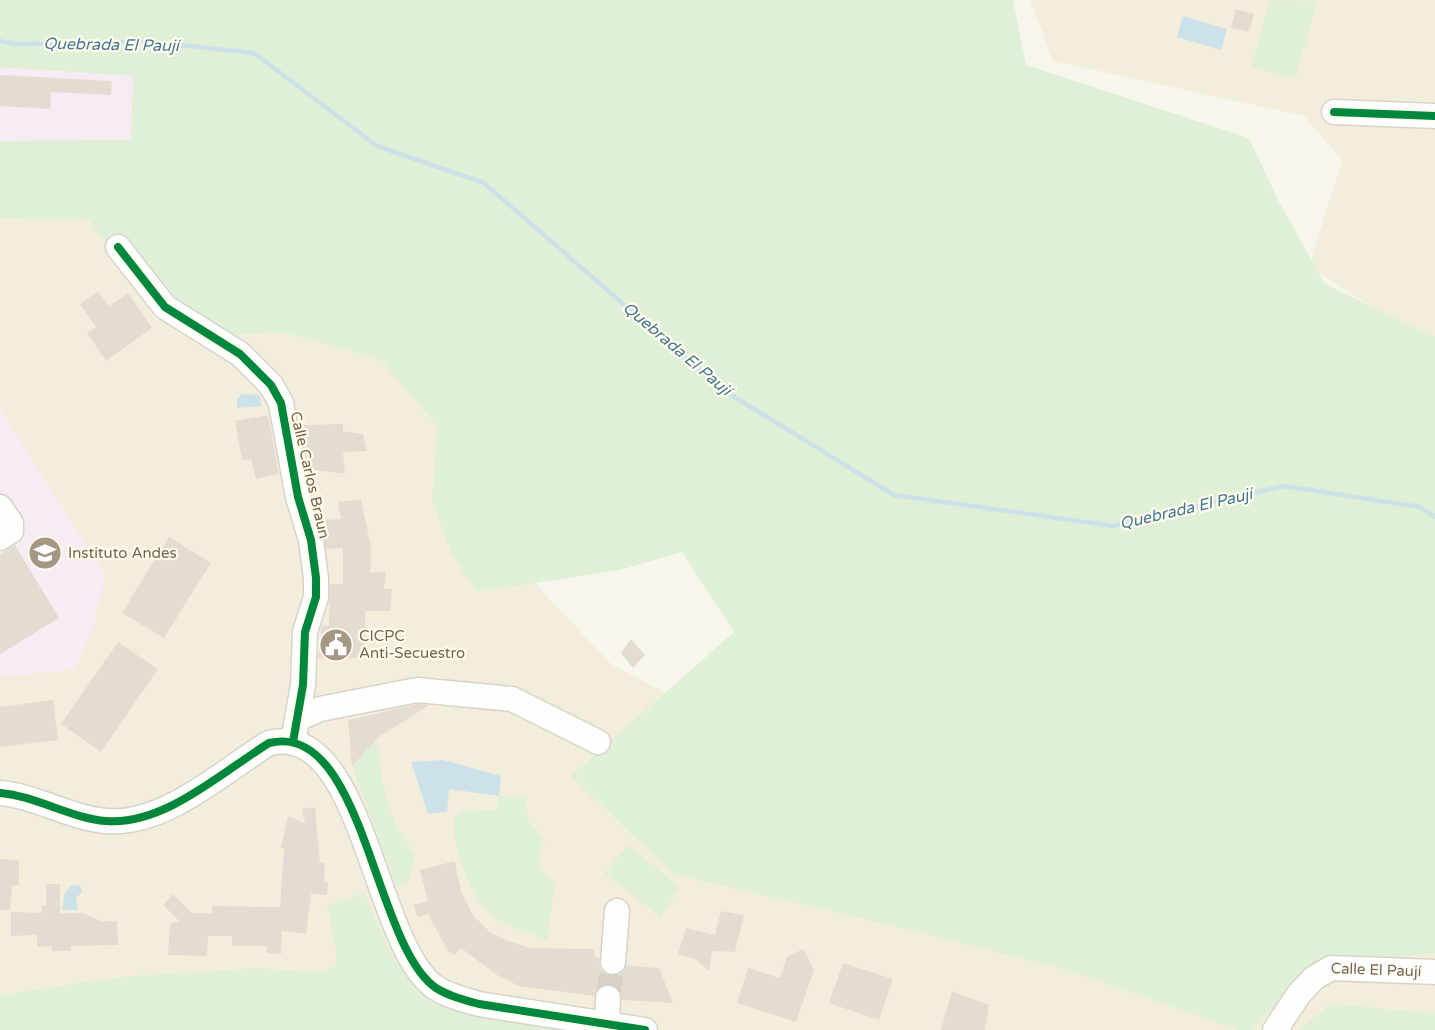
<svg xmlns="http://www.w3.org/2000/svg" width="1435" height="1030" font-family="'Varela Round',sans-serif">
<rect width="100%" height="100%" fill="#f8f6ec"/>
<g fill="#f3eedc">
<polygon points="1030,0 1435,0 1435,343 1396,323 1309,266 1342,160 1304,116 1053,61"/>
<polygon points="0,32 440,336 506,541 544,593 611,664 675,698 1435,927 1435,1030 0,1030"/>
</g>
<g fill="#f7ecf4">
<polygon points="0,67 133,76 132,140 0,142"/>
<polygon points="0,409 105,575 94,625 75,669 0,677"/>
</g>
<g fill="#e0f0d6">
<polygon points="0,0 1013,0 1026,65 1249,138 1278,200 1325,284 1435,337 1435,953 1311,966 1253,1030 1238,1030 1070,971 906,929 673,874 571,776 734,632 682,552 620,570 476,592 451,553 432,500 437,426 381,360 287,333 222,335 155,311 89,220 0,218 0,141 131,140 133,76 0,67"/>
<polygon points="1270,0 1317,1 1295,79 1251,67"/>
<path d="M374 742C382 754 379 765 382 778 387 807 398 833 416 855L407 886 396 885 352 766Z"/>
<path d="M499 796 526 798 528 820 545 840C534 863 540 866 554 885L548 940C532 934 510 928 496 918 470 900 452 848 454 818L466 809 496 810Z"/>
<polygon points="629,845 680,888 660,917 604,873"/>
<polygon points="364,892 388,948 404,970 600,1030 0,1030 0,995 119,977 256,968 325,972 336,965 336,948 327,906"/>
<polygon points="1330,1004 1435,1013 1435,1030 1299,1030"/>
</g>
<g fill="#cde1e9">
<polygon points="1183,16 1227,29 1221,50 1177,37"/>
<polygon points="242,394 259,395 262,406 237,408 237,399"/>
<polygon points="443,760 501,776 499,796 449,789 447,812 428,814 411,762"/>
<polygon points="72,885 80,886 82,892 76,898 78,910 62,910 65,892"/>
</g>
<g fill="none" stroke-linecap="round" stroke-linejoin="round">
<polyline stroke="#cde1e9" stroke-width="4.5" points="0,41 12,44 152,42 254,53 377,146 484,183 720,388 894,495 1113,526 1284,486 1420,507 1435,517"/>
</g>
<g fill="#e3ddd1">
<polygon points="1236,9 1254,14 1249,32 1231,28"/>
<polygon points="0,75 112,81 111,95 51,92 50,109 0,106"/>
<polygon points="98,291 109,306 128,293 152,328 106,361 87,333 96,327 80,304"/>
<polygon points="268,415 279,474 256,479 251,459 242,460 235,421"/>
<polygon points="343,424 343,431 363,434 367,451 343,452 345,474 308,469 299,425"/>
<polygon points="361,499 371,547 370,573 386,571 384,589 392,589 390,611 365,611 365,658 318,658 322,626 329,626 330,584 343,584 343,548 326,549 321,520 341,519 338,502"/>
<polygon points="169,537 211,563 164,638 122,613"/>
<polygon points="15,545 59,618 0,654 0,554"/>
<polygon points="631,639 645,655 633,668 621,653"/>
<polygon points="118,642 158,669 101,752 61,724"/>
<polygon points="53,700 58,740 0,747 0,707"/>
<polygon points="418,704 429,705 379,737 352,766 348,720"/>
<polygon points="315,807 320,863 325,863 324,882 328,882 327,895 311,894 306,934 282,931 281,954 266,953 267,946 232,946 232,936 208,936 207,956 168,955 170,924 179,921 163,905 173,894 192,913 212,913 212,906 280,907 284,848 281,848 288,816 305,823 302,809"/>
<polygon points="0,859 19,860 19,885 12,886 10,910 0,910"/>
<polygon points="455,861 461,891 473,915 490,932 506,940 530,948 594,949 595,956 599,958 600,969 611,976 620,975 626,965 659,968 673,1003 622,1000 620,991 609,984 601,986 594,996 519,986 497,975 461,948 454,955 448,951 428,914 418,917 413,905 428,901 420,870"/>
<polygon points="46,884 60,884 60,913 84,913 101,921 117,921 118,945 71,946 71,951 52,951 52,946 37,947 37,935 11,936 11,912 42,913 42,905 46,905"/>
<polygon points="721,911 744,915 735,952 712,951 709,971 695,959 678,954 686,928 715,935"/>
<polygon points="803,949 814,970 796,1022 737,1003 748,968 780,978 787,957"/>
<polygon points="843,963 893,979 879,1020 829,1003"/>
<polygon points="952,991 989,1005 985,1030 941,1030"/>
</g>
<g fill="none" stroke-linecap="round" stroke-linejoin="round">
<polyline stroke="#d8d2c4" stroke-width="24" stroke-dasharray="24 12" stroke-linecap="butt" points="608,998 613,962"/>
<defs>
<g id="minor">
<polyline points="1334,112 1435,116"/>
<polyline points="118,247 165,307 240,354 271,385 281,403 298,497 311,540 316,578 316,597 305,632 303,685 293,742"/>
<polyline points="0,507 11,523 11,531 0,538"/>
<polyline points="297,719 320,709 417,690 512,699 598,742"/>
<path d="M0 793C36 796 70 818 106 821 164 826 222 772 269 743 364 720 373 945 436 988 449 996 464 1000 479 1004L645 1030"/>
<polyline points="613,962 617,911"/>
<polyline points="607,1025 608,998"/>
<path id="s1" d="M1275 1030 1299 994 1314 978 1331 968 1435 972"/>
</g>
</defs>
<use href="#minor" stroke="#d7d3ca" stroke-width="27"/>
<use href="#minor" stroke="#fefefc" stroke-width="24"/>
<defs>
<g id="cycleway">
<polyline points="1334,112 1435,116"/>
<polyline points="118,247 165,307 240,354 271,385 281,403 298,497 311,540 316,578 316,597 305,632 303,685 293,742"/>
<path d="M0 793C36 796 70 818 106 821 164 826 222 772 269 743 364 720 373 945 436 988 449 996 464 1000 479 1004L645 1030"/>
</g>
</defs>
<use href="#cycleway" stroke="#fffcee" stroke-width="11"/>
<use href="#cycleway" stroke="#00873e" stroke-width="8"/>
</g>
<defs>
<symbol id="school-disc" viewBox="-11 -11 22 22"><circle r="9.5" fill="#a59783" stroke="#fffcee"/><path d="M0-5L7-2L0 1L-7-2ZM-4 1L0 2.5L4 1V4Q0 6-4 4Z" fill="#fff"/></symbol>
<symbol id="civic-disc" viewBox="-11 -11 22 22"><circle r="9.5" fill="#a59783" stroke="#fffcee"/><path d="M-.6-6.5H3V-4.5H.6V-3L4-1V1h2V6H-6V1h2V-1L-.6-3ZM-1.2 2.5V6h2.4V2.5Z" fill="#fff"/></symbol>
</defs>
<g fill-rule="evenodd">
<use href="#school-disc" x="26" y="534" width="38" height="38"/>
<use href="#civic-disc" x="317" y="626" width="38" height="38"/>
</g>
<g text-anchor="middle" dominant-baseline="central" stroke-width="4.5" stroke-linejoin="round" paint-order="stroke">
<g font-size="15" fill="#78644a" stroke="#fffcee">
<text transform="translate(310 475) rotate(77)">Calle Carlos Braun</text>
<text stroke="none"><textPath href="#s1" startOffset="130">Calle El Paují</textPath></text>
</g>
<g font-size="15" fill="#78644a" stroke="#fffcee" text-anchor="start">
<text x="68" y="553">Instituto Andes</text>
<text x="359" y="636">CICPC<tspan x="359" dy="17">Anti-Secuestro</tspan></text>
</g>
<g font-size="16" font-style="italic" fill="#457794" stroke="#fffcee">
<text transform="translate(111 45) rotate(1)">Quebrada El Paují</text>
<text transform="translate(677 349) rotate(40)">Quebrada El Paují</text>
<text transform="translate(1186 509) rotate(-13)">Quebrada El Paují</text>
</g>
</g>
</svg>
